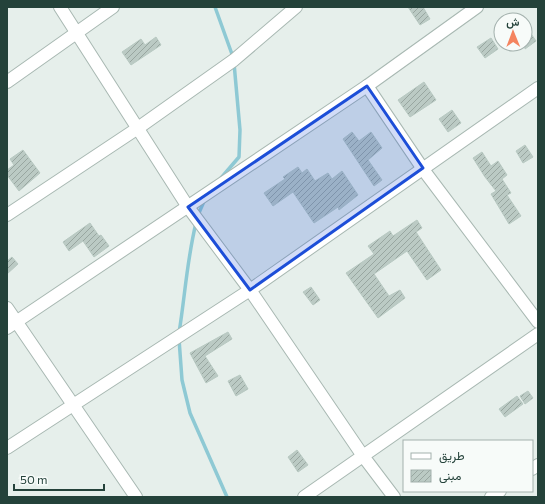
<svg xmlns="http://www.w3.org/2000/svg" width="545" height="504" font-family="Commissioner,Vazirmatn,sans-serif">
<defs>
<pattern id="building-hatch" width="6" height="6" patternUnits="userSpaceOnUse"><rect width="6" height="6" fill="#bbcac4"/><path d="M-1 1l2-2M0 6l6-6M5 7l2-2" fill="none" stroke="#98a6a0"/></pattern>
</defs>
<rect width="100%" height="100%" fill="#e6efeb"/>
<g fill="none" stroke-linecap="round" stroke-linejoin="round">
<g stroke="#8ec9d4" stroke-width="3.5">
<polyline points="215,7 233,57"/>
<polyline points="221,178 239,157 240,130 234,63"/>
<polyline points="198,215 205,199"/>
<path d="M179 333C185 296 187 259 196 223"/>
<polyline points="179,339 182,380 190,413 227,497"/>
</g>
</g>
<g fill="url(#building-hatch)" stroke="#b8c9c2">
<polygon points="408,7 423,7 430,19 420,25"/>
<polygon points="525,25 536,41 525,49"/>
<polygon points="156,37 161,45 131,65 122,52 141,39 145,45"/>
<polygon points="491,38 498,49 485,58 477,47"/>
<polygon points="424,82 436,100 410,117 398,100"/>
<polygon points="452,110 461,123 448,132 439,119"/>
<polygon points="352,132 359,141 371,132 382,148 368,160 382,180 374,186 343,139"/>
<polygon points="525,145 533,157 523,163 516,151"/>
<polygon points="23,150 40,173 19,191 7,175 7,170 14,165 10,159"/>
<polygon points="482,152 491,166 498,161 507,175 502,179 511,193 507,195 521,216 509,224 491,194 496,191 485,177 473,158"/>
<polygon points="298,167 302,173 307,169 315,181 328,173 332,179 342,171 358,195 339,210 338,207 314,223 293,192 273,206 264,193 285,179 283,177"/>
<polygon points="417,220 422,228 416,232 441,270 427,280 407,251 374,274 389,296 400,290 405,298 378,318 346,273 374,254 368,246 390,231 393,236"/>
<polygon points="90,223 99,236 101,235 109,246 94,257 83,241 69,251 63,242"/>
<polygon points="12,257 18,264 7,274 7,261"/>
<polygon points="311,287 320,300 313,305 303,292"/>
<polygon points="228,332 232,339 205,356 218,376 206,383 190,353"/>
<polygon points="240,375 248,389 236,396 228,381"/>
<polygon points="528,391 533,398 525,404 520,396"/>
<polygon points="517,396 523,404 505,417 499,409"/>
<polygon points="297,450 308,465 298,472 288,457"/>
</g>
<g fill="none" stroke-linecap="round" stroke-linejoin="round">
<defs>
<g id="minor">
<polyline points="60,7 188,207 250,290 363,456 394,497"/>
<polyline points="7,82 113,7"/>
<polyline points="367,86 425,172 538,322"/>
<polyline points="7,215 138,128 234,60 296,7"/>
<polyline points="7,308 136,497"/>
<polyline points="7,328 367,86 477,7"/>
<polyline points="7,448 250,290 538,88"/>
<polyline points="532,469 538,465"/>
<polyline points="304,497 538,334"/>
<polyline points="491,497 500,491"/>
</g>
</defs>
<use href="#minor" stroke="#a8b8b2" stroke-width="14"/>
<use href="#minor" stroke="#fff" stroke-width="12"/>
</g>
<path fill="#1d4ed8" fill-opacity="0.2" stroke="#1d4ed8" stroke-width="3" stroke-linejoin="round" d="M367 86 423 168 250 290 188 207Z"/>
<rect width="545" height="504" fill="none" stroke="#24423a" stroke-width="16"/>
<rect x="403" y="440" width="130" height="52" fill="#f7fbf9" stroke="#a3b1ad"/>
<rect x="411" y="453" width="20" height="6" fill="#ffffff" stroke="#a3b1ad"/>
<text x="439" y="460" font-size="12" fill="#24423a">طريق</text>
<rect x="411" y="470" width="20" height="12" fill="url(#building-hatch)" stroke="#a3b1ad"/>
<text x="439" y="480" font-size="12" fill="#24423a">مبنى</text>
<g transform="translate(513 32) rotate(359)"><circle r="19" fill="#f7fbf9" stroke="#a3b1ad"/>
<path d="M0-3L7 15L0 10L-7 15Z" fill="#f4845f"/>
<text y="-6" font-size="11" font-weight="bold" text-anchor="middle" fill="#24423a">ش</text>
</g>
<path d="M14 484v6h90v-6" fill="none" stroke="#24423a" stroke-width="2"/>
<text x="20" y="484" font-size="12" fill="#24423a" stroke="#f7fbf9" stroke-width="3" paint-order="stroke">50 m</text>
</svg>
